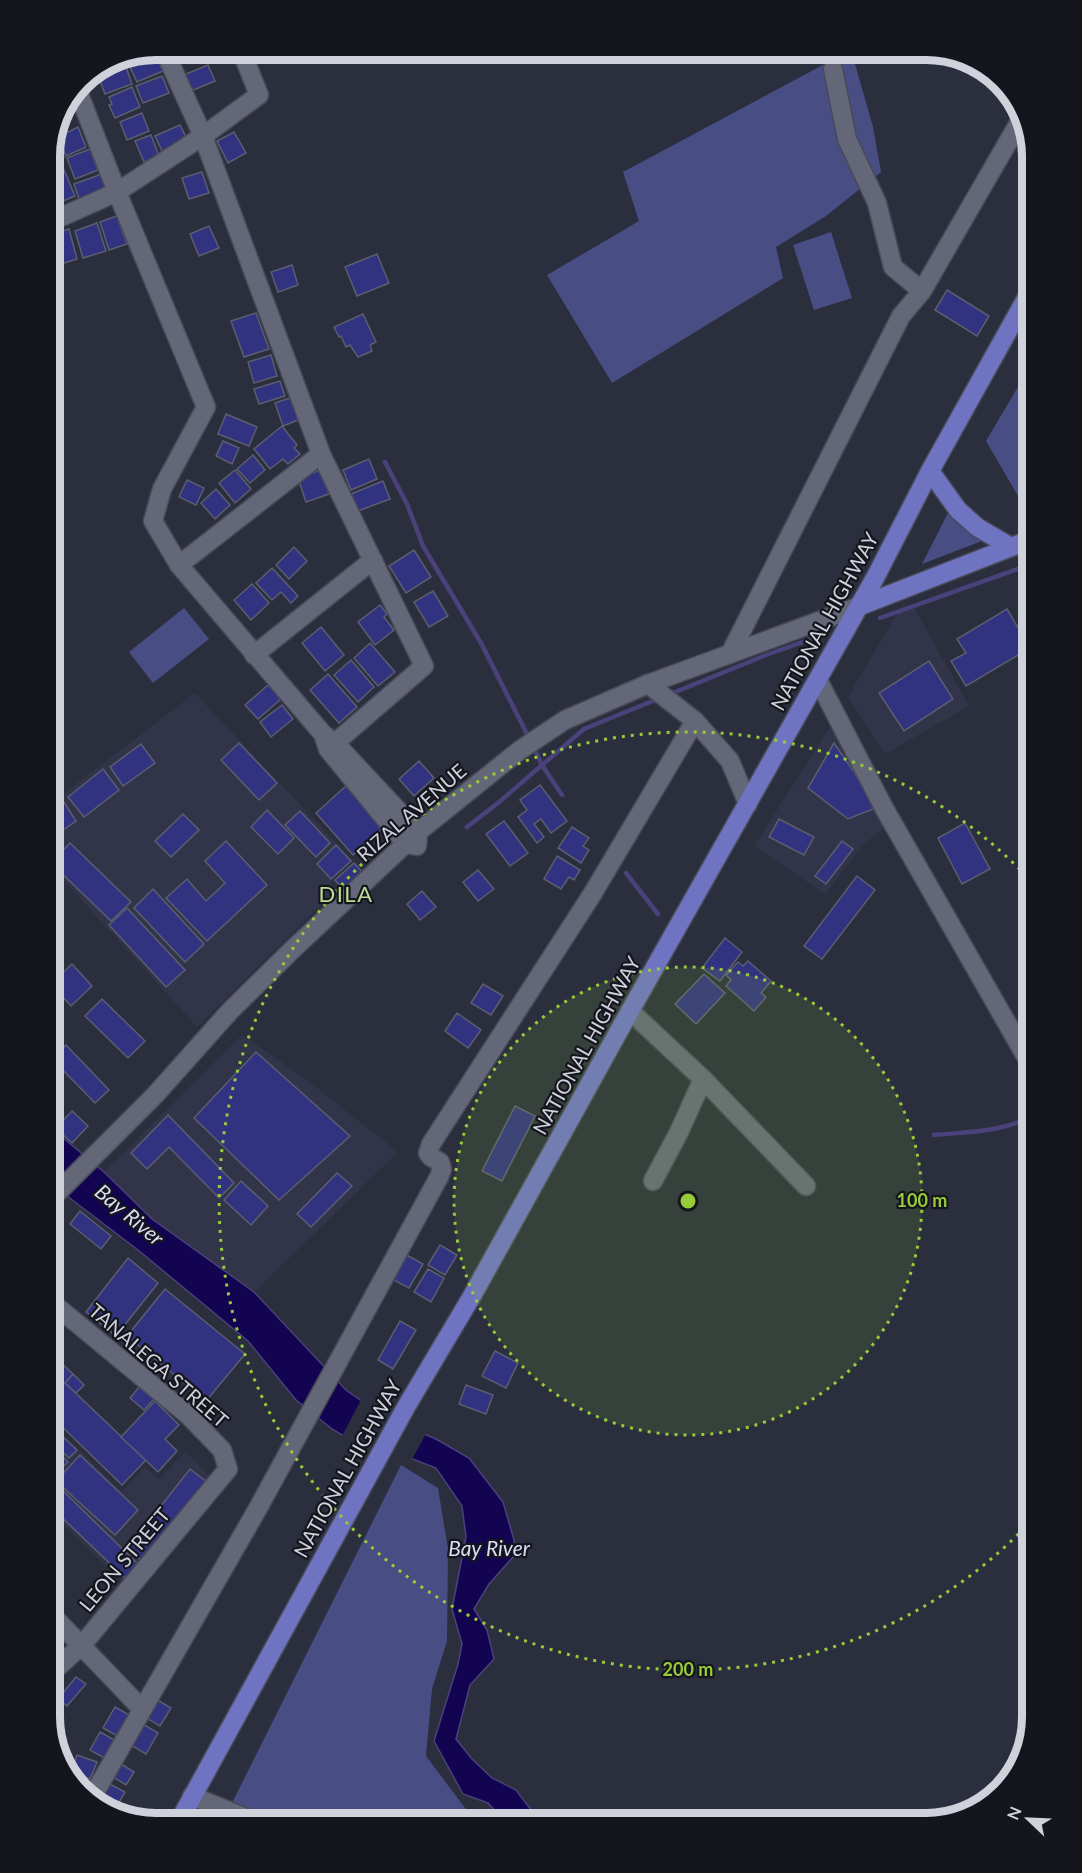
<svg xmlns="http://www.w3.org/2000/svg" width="1082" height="1873" font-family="Lato,sans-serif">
<rect width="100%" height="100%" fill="#2b2e3d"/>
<g fill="#32354a">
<polygon points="912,604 969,706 885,754 848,697 900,609"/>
<polygon points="195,693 354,862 331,882 336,890 197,1027 50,865 50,804"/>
<polygon points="832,724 891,823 865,843 825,894 754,846"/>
<polygon points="242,1035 307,1080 398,1152 254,1292 152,1219 104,1172"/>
<polygon points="50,1421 122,1492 144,1467 160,1479 186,1452 214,1481 128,1587 50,1512"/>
</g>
<g fill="#484e84">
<polygon points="851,50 873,127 881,172 826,216 776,247 783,278 612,383 547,275 639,221 623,172"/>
<polygon points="831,232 852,298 814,310 793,245"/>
<polygon points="1032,363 1032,520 986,441"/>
<polygon points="949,511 987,539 922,564"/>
<polygon points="184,608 209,639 153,683 129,652"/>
<polygon points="401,1465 438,1488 448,1549 447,1641 432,1689 426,1756 465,1808 491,1823 222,1823"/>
</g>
<polygon fill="#130452" stroke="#4b427b" stroke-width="1.5" points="50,1127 104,1172 152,1219 254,1292 346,1390 383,1416 436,1439 469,1458 503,1502 514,1540 514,1556 489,1584 474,1609 487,1630 494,1659 470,1685 456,1739 472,1759 492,1778 516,1790 532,1811 533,1823 506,1823 488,1803 463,1794 434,1741 458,1664 462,1644 452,1609 466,1537 462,1506 436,1468 405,1456 364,1448 332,1429 296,1400 248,1341 138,1250 50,1183"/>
<polygon fill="#2b2e3d" points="362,1398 384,1414 427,1432 411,1461 363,1451 341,1438"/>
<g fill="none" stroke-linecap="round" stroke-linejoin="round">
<g stroke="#4b427b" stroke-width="4.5">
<polyline points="385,462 407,504 423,546 481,643 529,738"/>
<polyline points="880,618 1032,564"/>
<polyline points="668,695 766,655 814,638"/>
<polyline points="533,746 542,765 562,795"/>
<polyline points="467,827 498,803 584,729 660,698"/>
<polyline points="626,873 658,914"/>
<path d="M934 1135C966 1132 1004 1132 1032 1116"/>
</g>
</g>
<g fill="#323380" stroke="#5b5e6f" stroke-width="1.5">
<polygon points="156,55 163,71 137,82 130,67"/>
<polygon points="122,56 124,61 95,73 94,72 116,57"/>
<polygon points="208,65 215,81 191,91 184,75"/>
<polygon points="126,67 132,84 105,94 99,78"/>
<polygon points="162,76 169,93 143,103 136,86"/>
<polygon points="132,87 140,107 115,118 109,105 112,104 109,97"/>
<polygon points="142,113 149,131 127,140 120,122"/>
<polygon points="180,125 187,139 162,151 155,136"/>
<polygon points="78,127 86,147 66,156 58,137"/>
<polygon points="234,132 246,153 228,163 217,141"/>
<polygon points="151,135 159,156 144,162 135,141"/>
<polygon points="56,136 64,157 50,162 50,150"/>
<polygon points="90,149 98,170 75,179 67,158"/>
<polygon points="62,165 75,196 53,205 50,197 50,170"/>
<polygon points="202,172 209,193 189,199 182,178"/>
<polygon points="102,174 109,194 81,205 74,184"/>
<polygon points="117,216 127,244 109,250 100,222"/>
<polygon points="97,223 106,251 83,258 75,231"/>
<polygon points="209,226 219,248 199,256 190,234"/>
<polygon points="69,229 77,259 58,265 50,235"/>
<polygon points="50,244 56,267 50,269"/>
<polygon points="377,254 389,283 357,296 345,267"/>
<polygon points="292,265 298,285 278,292 271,272"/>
<polygon points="947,290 989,316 977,336 935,310"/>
<polygon points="256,313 269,349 244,357 231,321"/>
<polygon points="363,314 376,342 370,345 372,351 358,357 350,345 346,347 341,336 339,337 334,327"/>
<polygon points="271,355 277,376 254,383 248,362"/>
<polygon points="280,381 285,396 259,404 254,389"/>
<polygon points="293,397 301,419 283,426 275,403"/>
<polygon points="226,414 257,427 249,446 218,434"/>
<polygon points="282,426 297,445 294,448 300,454 288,464 283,459 270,469 254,449"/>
<polygon points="223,441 239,448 232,464 216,456"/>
<polygon points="253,455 265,470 250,483 237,469"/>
<polygon points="369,459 377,479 351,490 343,470"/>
<polygon points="235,470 251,489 235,503 219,483"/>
<polygon points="321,470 329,494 306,502 298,478"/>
<polygon points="187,480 204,488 196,505 179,497"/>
<polygon points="383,481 390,499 358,511 351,494"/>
<polygon points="216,489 230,505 215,519 201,503"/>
<polygon points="294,547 307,561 289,579 276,565"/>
<polygon points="414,550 431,577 406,593 389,566"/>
<polygon points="272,568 298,596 291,603 281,592 272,600 256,583"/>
<polygon points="252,584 269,603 251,620 234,600"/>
<polygon points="433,591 448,616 429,627 414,602"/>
<polygon points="380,605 387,614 384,617 394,630 375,645 358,622"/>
<polygon points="1007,609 1030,648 966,686 951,661 966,653 957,639"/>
<polygon points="321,627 344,655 325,671 302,643"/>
<polygon points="370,643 395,672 378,686 354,658"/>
<polygon points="351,660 374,687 358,702 334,675"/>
<polygon points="929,661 953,699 904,731 879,693"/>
<polygon points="328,674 357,707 339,723 310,690"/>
<polygon points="268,685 281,699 258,719 245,705"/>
<polygon points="282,705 293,719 271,737 260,722"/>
<polygon points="239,743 277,783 259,800 221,760"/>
<polygon points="834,743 878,807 848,819 808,788"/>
<polygon points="141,744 155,763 123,786 110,767"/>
<polygon points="419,761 434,778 414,796 399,779"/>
<polygon points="103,769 119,790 84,817 68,797"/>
<polygon points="347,785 383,828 353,855 316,813"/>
<polygon points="540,785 567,821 551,833 541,819 534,824 544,837 537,843 518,817 527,810 520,800"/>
<polygon points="64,802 76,821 50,839 50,811"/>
<polygon points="267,810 294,838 278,854 251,827"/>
<polygon points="300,811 330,843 316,857 285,825"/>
<polygon points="183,814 199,830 171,857 155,841"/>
<polygon points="779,819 814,837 804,855 769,837"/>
<polygon points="504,821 528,853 510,866 486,834"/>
<polygon points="965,823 990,869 962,884 938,838"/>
<polygon points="572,827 589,838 583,846 589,850 581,863 558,848"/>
<polygon points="226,841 267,885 207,941 166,898 187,879 206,901 225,883 205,861"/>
<polygon points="842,841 853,849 826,884 815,876"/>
<polygon points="70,843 131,902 111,921 51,863"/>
<polygon points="336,845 351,861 331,879 317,864"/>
<polygon points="557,856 580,870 574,880 569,877 561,889 544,879"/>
<polygon points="354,863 365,875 348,890 344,885 342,888 335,880"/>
<polygon points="478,870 494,889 478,901 463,882"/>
<polygon points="857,876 875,890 822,959 804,946"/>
<polygon points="153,889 204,944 185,962 134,908"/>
<polygon points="422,891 436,907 420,920 407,904"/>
<polygon points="127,908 185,970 166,987 109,925"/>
<polygon points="725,938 742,952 720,981 702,968"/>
<polygon points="748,961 771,981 761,993 766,997 754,1011 726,986 731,980 726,975 738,962 743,966"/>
<polygon points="72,964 92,986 71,1006 51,984"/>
<polygon points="704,974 725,993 696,1024 675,1004"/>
<polygon points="483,984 503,996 491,1015 471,1003"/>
<polygon points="102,999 145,1041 128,1058 85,1016"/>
<polygon points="457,1013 481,1030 468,1048 445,1031"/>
<polygon points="66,1045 109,1090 95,1103 52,1059"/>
<polygon points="256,1052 350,1136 279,1200 194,1118"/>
<polygon points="515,1106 535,1116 502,1181 482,1171"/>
<polygon points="72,1111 88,1126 72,1143 56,1128"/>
<polygon points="168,1115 234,1183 219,1198 169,1147 147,1169 131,1153"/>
<polygon points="337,1173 352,1186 311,1227 297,1214"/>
<polygon points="241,1181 268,1206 251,1225 224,1200"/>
<polygon points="80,1211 111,1236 101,1249 70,1224"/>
<polygon points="440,1245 457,1255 445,1275 428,1265"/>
<polygon points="403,1253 423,1264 409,1288 390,1278"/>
<polygon points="128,1258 158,1283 116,1336 86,1312"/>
<polygon points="428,1269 444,1278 431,1302 414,1292"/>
<polygon points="165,1289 245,1354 206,1401 127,1336"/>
<polygon points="400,1321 416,1330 393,1369 378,1360"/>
<polygon points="495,1351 518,1363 506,1388 482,1376"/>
<polygon points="58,1360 73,1374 65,1383 146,1460 122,1485 50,1415 50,1370"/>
<polygon points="73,1374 84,1385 76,1393 65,1383"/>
<polygon points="466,1385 493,1395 486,1414 459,1404"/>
<polygon points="140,1386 154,1399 144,1410 130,1398"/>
<polygon points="155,1401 179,1425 165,1439 177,1451 158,1472 121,1437"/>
<polygon points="50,1425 77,1450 69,1458 50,1440"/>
<polygon points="55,1449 68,1462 54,1475 50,1471 50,1455"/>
<polygon points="80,1455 138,1510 115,1535 56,1481"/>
<polygon points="190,1469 208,1483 144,1563 127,1549"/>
<polygon points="50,1478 141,1567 128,1581 50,1506"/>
<polygon points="76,1677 86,1684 67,1706 58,1699"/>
<polygon points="154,1698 171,1708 160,1726 143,1716"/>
<polygon points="115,1707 133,1717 121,1738 103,1728"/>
<polygon points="141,1723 158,1733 146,1754 129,1744"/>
<polygon points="100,1732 118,1742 108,1760 90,1750"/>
<polygon points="77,1755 97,1762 90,1779 71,1771"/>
<polygon points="118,1762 134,1772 126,1785 110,1775"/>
<polygon points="74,1778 86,1784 83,1790 74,1779"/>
<polygon points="108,1783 125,1792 117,1806 100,1796"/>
<polygon points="97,1800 113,1809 112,1811 97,1806 95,1803"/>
</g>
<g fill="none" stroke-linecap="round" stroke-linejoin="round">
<defs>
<g id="street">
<polyline points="164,50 203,136 321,454 424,666 328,749"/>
<polyline points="833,69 847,139 877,203 893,267 922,291"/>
<polyline points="77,89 117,192 206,407 162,489 153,521 179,565 323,734 336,744 418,832 417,846 406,844 328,749 323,734"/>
<polyline points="50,222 117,192 203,136 259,95 241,50"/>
<polyline points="179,565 321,454"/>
<polyline points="730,654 901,316 922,291 1023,116"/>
<polyline points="254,655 373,560"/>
<polyline points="818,680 884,808 1032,1067"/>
<polyline points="648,684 695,721 730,761 748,804"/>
<polyline points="630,1011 703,1079 806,1186"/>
<polyline points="653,1181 679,1132 703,1079"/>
<polyline points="50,1613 141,1708"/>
<polyline points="50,1674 82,1645 228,1469 222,1450 188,1415 50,1301"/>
<polyline points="192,1796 258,1823"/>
<polyline points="91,1799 257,1510 439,1177 442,1169 440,1162 431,1157 428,1153 431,1144 593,893 695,721"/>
</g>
<polyline id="secondary" points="50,1200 156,1094 230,1011 292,950 418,832 520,750 565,720 648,684 860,606"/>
<g id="primary">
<polyline points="930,471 958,510 977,527 1011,547"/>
<polyline points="860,606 1032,539"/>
<polyline points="178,1823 406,1407 472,1296 630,1011 875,578 930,471 1032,288"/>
</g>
</defs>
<use href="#street" stroke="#484a57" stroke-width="21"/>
<use href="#secondary" stroke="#484a57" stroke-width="21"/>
<use href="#primary" stroke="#484a57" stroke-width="21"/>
<use href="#street" stroke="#646778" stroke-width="18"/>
<use href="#secondary" stroke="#646778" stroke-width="18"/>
<use href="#primary" stroke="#6e74c2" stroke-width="18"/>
</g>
<circle cx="688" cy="1201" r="234" fill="#97cc38" fill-opacity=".12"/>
<g fill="none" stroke="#97cc38" stroke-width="3" stroke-dasharray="3 6">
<circle cx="688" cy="1201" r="234"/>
<path d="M1031 1521A469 469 0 1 1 1031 881"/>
</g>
<g text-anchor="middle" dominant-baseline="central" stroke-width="4.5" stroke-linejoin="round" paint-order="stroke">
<g font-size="20" fill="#cfd1db" stroke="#15161d">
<text transform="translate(824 621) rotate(-61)">NATIONAL HIGHWAY</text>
<text transform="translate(411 812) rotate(-41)">RIZAL AVENUE</text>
<text transform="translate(586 1045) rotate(-61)">NATIONAL HIGHWAY</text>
<text transform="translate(159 1365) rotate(41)">TANALEGA STREET</text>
<text transform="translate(347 1468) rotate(-61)">NATIONAL HIGHWAY</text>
<text transform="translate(124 1559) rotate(-50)">LEON STREET</text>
</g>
<g font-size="21" font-style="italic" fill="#dadef5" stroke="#15161d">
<text transform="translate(130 1214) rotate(40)">Bay River</text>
<text x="489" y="1547">Bay River</text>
</g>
<g font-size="22" letter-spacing="1.5" fill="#bcdb94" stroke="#15161d">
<text x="346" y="893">DILA</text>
</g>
</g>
<path d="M0 0H1082V1873H0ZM156 60H926A96 96 0 0 1 1022 156V1717A96 96 0 0 1 926 1813H156A96 96 0 0 1 60 1717V156A96 96 0 0 1 156 60Z" fill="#15161d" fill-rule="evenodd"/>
<path fill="none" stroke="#cfd1db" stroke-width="8" d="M156 60H926A96 96 0 0 1 1022 156V1717A96 96 0 0 1 926 1813H156A96 96 0 0 1 60 1717V156A96 96 0 0 1 156 60Z"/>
<circle cx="688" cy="1201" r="9" fill="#97cc38" stroke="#15161d" stroke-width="3"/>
<g font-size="18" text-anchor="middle" font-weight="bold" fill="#97cc38" stroke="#15161d" stroke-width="4.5" stroke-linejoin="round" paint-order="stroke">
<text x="922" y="1207">100 m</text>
<text x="688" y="1676">200 m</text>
</g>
<g transform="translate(1028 1819) rotate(293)" stroke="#15161d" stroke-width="4.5" paint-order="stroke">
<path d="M0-4.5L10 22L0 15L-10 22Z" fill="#cfd1db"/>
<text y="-9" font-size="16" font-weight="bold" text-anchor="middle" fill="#cfd1db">N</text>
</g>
</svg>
